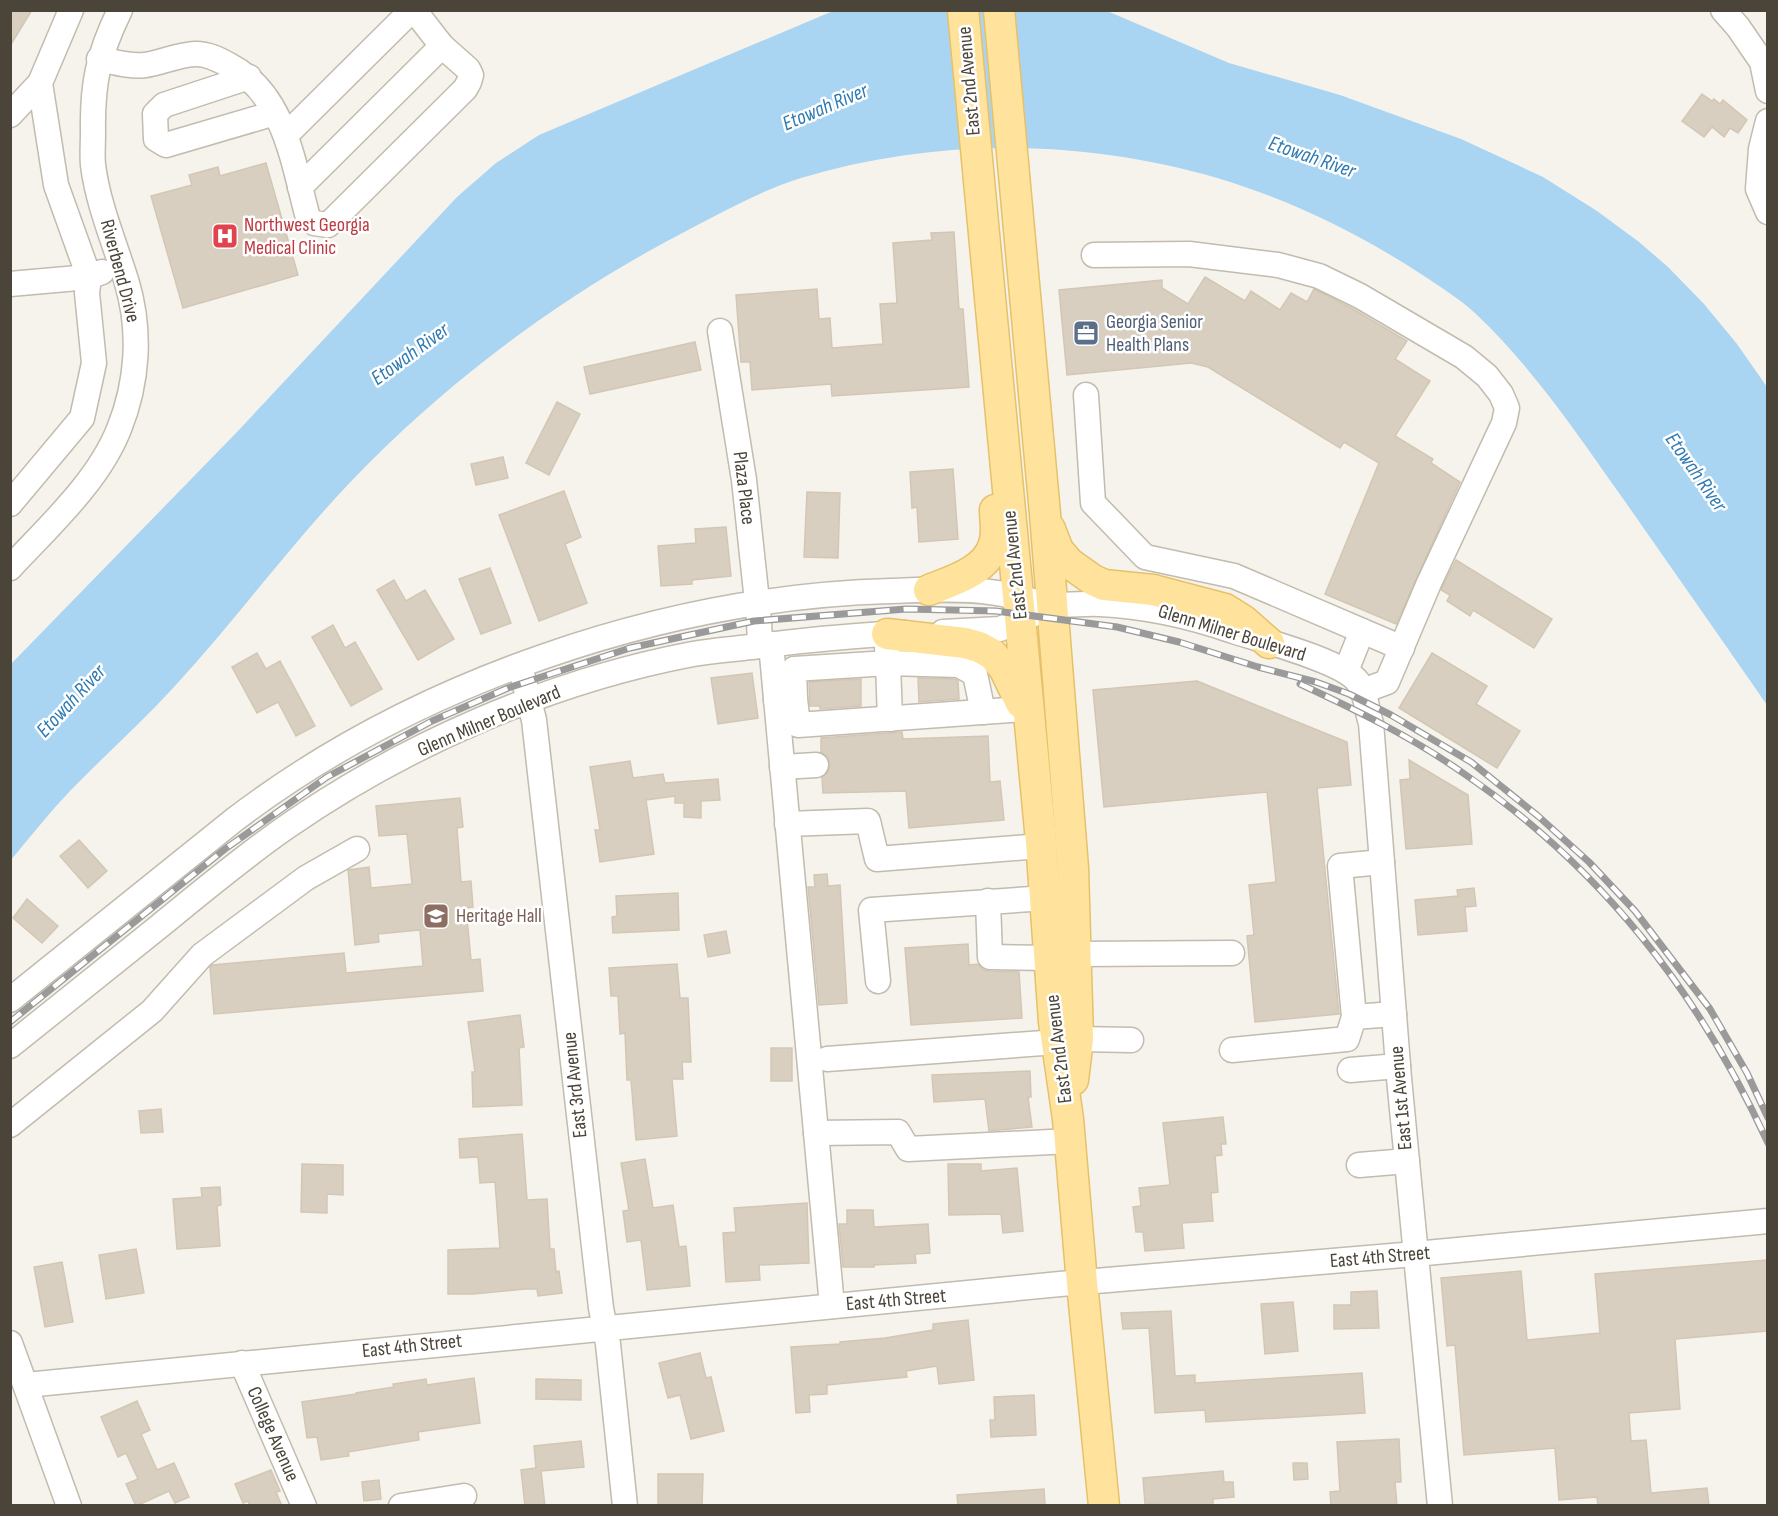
<svg xmlns="http://www.w3.org/2000/svg" width="1778" height="1516" font-family="'Sofia Sans Condensed',sans-serif">
<rect width="100%" height="100%" fill="#f6f3ec"/>
<path fill="#a9d4f2" d="M833 11H1107L1229 63 1340 95 1461 139 1543 177 1597 211 1639 242 1668 267 1704 304 1737 344 1767 387V705C1720 637 1672 569 1624 500 1578 435 1534 369 1476 314 1460 299 1439 286 1421 274 1341 222 1254 183 1161 164 1042 139 917 143 801 178 762 190 724 211 688 230 570 291 462 370 368 464 298 534 241 614 174 687 141 723 104 756 70 791 49 813 30 837 11 860V664L237 432 457 197 496 163 539 135Z"/>
<g fill="#d8cfc1" stroke="#d3c7b4" stroke-width="1.5">
<polygon points="10,10 32,10 10,46"/>
<polygon points="1702,94 1712,101 1714,99 1720,104 1723,100 1747,120 1738,133 1730,128 1724,137 1712,127 1704,137 1682,121"/>
<polygon points="266,163 298,275 183,308 151,196 192,185 189,175 218,167 220,176"/>
<polygon points="954,232 959,309 963,309 969,387 832,396 831,384 752,390 750,362 741,362 736,295 817,289 819,319 830,318 832,348 883,344 880,304 897,303 893,243 932,240 931,233"/>
<polygon points="1205,277 1245,301 1251,291 1280,310 1291,293 1307,302 1314,289 1353,309 1407,341 1395,359 1430,381 1395,436 1433,459 1431,463 1460,482 1396,624 1325,594 1379,463 1344,442 1340,448 1208,367 1191,363 1067,375 1059,290 1162,280 1162,288 1188,304"/>
<polygon points="695,342 701,370 590,394 584,367"/>
<polygon points="557,402 580,414 549,475 526,463"/>
<polygon points="503,457 508,478 476,485 471,464"/>
<polygon points="953,469 958,539 919,542 917,507 912,508 910,472"/>
<polygon points="564,491 581,537 565,544 587,603 539,621 499,515"/>
<polygon points="807,492 840,493 838,558 804,557"/>
<polygon points="726,527 731,576 692,580 692,584 661,586 658,546 696,543 695,529"/>
<polygon points="1456,560 1552,619 1534,648 1473,610 1470,616 1447,601 1450,595 1441,590"/>
<polygon points="490,568 511,623 481,634 459,579"/>
<polygon points="394,580 406,601 425,590 454,639 418,660 377,590"/>
<polygon points="333,625 345,648 355,642 382,689 351,706 312,637"/>
<polygon points="257,653 266,669 280,661 315,726 296,736 278,702 257,713 232,667"/>
<polygon points="1432,653 1487,686 1476,704 1520,731 1497,768 1399,708"/>
<polygon points="752,673 758,718 718,724 711,678"/>
<polygon points="918,678 955,679 958,681 959,699 919,702"/>
<polygon points="861,679 861,706 820,709 820,706 810,706 809,682"/>
<polygon points="1197,681 1347,742 1351,785 1317,788 1339,1014 1255,1022 1247,936 1254,935 1249,885 1276,882 1267,792 1104,807 1093,690"/>
<polygon points="902,732 903,739 988,736 990,782 1000,781 1004,820 909,828 906,791 823,793 822,777 828,772 830,765 828,757 821,752 821,738"/>
<polygon points="1409,760 1468,795 1472,844 1406,849 1400,780 1410,779"/>
<polygon points="630,761 633,778 663,774 665,783 718,779 720,800 701,801 701,818 684,817 684,803 675,803 675,796 646,800 654,854 600,862 595,830 600,830 590,767"/>
<polygon points="460,798 463,827 457,828 461,882 471,881 473,907 466,908 471,960 480,959 483,991 214,1014 210,967 212,965 344,953 346,973 423,966 420,930 378,934 379,942 355,945 348,870 369,867 371,888 412,884 407,834 379,836 376,806"/>
<polygon points="79,840 107,871 88,888 60,856"/>
<polygon points="827,874 828,886 840,885 847,1003 819,1005 808,887 815,887 814,875"/>
<polygon points="1474,888 1476,906 1465,907 1467,931 1418,935 1415,900 1458,896 1457,890"/>
<polygon points="678,893 679,930 613,933 612,917 617,916 616,896"/>
<polygon points="27,899 58,926 42,943 13,918"/>
<polygon points="726,931 730,953 708,957 704,935"/>
<polygon points="968,944 969,965 978,964 983,970 990,971 1019,972 1022,1018 911,1025 905,948"/>
<polygon points="677,964 680,998 688,998 691,1062 682,1062 683,1079 672,1079 677,1136 636,1140 631,1080 627,1080 625,1033 620,1034 618,996 611,996 609,968"/>
<polygon points="520,1015 524,1047 519,1048 522,1105 473,1107 472,1072 475,1072 468,1022"/>
<rect x="771" y="1048" width="21" height="33"/>
<polygon points="1030,1071 1031,1097 1028,1097 1032,1127 989,1131 985,1099 934,1102 932,1075"/>
<polygon points="161,1109 163,1132 141,1133 139,1111"/>
<polygon points="1223,1117 1226,1144 1221,1144 1222,1155 1215,1156 1218,1192 1211,1193 1213,1221 1182,1223 1184,1248 1145,1251 1143,1232 1136,1232 1133,1207 1141,1206 1139,1188 1170,1185 1163,1123"/>
<polygon points="522,1134 527,1200 547,1199 550,1249 554,1249 556,1272 559,1271 562,1293 538,1296 537,1289 525,1289 473,1294 448,1294 448,1250 500,1248 495,1182 480,1183 478,1157 460,1158 459,1139"/>
<polygon points="645,1159 653,1208 673,1205 679,1247 686,1246 690,1286 647,1290 641,1240 627,1242 623,1211 629,1210 621,1163"/>
<polygon points="302,1164 343,1165 343,1195 327,1194 327,1213 301,1212"/>
<polygon points="948,1164 981,1164 981,1171 1017,1168 1023,1231 1003,1233 1001,1214 949,1215"/>
<polygon points="220,1187 221,1205 217,1206 220,1246 177,1249 173,1199 202,1197 201,1188"/>
<polygon points="807,1203 809,1263 759,1265 760,1280 726,1282 723,1233 736,1232 734,1208"/>
<polygon points="847,1210 873,1210 874,1227 928,1224 930,1253 915,1254 916,1263 874,1265 874,1267 843,1267 839,1224 847,1224"/>
<polygon points="136,1249 144,1293 106,1299 99,1255"/>
<polygon points="1767,1260 1767,1331 1675,1339 1680,1409 1629,1413 1631,1441 1646,1440 1651,1493 1707,1488 1709,1506 1598,1506 1597,1497 1559,1500 1555,1448 1464,1455 1455,1345 1447,1346 1441,1278 1521,1271 1527,1340 1600,1333 1595,1274"/>
<polygon points="62,1262 73,1322 45,1327 34,1267"/>
<polygon points="1377,1291 1379,1328 1334,1329 1334,1305 1351,1305 1351,1292"/>
<polygon points="1293,1302 1298,1351 1265,1354 1261,1304"/>
<polygon points="1171,1311 1175,1376 1195,1375 1195,1383 1362,1373 1365,1413 1206,1422 1205,1410 1155,1413 1149,1328 1123,1329 1121,1313"/>
<polygon points="968,1320 974,1380 939,1384 937,1366 906,1371 907,1377 827,1385 827,1394 809,1395 810,1412 796,1413 791,1347 840,1344 840,1342 885,1338 933,1330 933,1324"/>
<polygon points="700,1353 706,1378 711,1377 724,1431 691,1439 680,1395 668,1398 659,1363"/>
<polygon points="474,1378 480,1423 418,1432 419,1440 348,1452 349,1456 321,1460 317,1437 307,1438 302,1402 356,1394 356,1393 394,1387 393,1384 426,1379 427,1385"/>
<polygon points="536,1379 581,1380 581,1400 536,1399"/>
<polygon points="1034,1395 1036,1435 991,1437 990,1420 995,1420 994,1397"/>
<polygon points="137,1401 150,1430 141,1434 157,1470 174,1463 189,1497 175,1503 169,1491 136,1506 126,1484 138,1479 126,1453 118,1457 101,1417"/>
<polygon points="1399,1439 1401,1482 1395,1482 1397,1506 1331,1506 1330,1492 1340,1491 1337,1442"/>
<polygon points="581,1441 584,1467 541,1471 545,1506 525,1506 521,1470 536,1468 534,1446"/>
<polygon points="1293,1463 1307,1463 1308,1479 1294,1480"/>
<polygon points="271,1470 280,1491 276,1492 282,1506 250,1506 248,1501 243,1503 235,1484"/>
<polygon points="1223,1471 1224,1482 1233,1482 1234,1497 1213,1499 1213,1506 1145,1504 1143,1478"/>
<polygon points="658,1474 703,1474 702,1506 658,1506"/>
<polygon points="379,1480 381,1499 364,1501 362,1482"/>
<polygon points="1044,1489 1045,1506 958,1506 957,1495"/>
</g>
<g fill="none" stroke-linecap="round" stroke-linejoin="round">
<defs>
<g id="minor">
<polyline points="1723,10 1738,27 1762,62 1768,91"/>
<path d="M99 59C114 62 130 67 145 65 161 63 177 55 194 54 206 53 218 59 229 65 285 94 293 163 308 218L314 223 328 225 465 89 469 82 471 75 468 69 442 46 414 10"/>
<polyline points="249,77 164,105 155,114 156,139 166,145 275,113"/>
<polyline points="10,115 40,83"/>
<polyline points="1768,121 1761,149 1758,189 1768,212"/>
<polyline points="286,135 412,10"/>
<polyline points="300,187 442,46"/>
<polyline points="1094,255 1189,254 1278,265 1319,276 1360,296 1464,357 1487,376 1501,394 1507,408 1504,423 1429,583 1387,682 1363,691"/>
<polyline points="10,284 89,277 102,272"/>
<polyline points="720,331 744,480 759,620 760,646"/>
<polyline points="1086,395 1093,503 1145,557 1234,576 1402,648"/>
<polyline points="10,504 82,418 94,363 87,293 89,277 56,185 40,83 71,10"/>
<path d="M10 568C48 527 98 482 119 429 138 382 141 331 127 283 115 244 98 205 93 165 92 155 93 143 93 133 92 84 98 55 120 10"/>
<polyline points="943,632 1000,629 1034,614"/>
<polyline points="771,644 832,1306"/>
<polyline points="520,666 534,720 601,1308 608,1344 625,1506"/>
<polyline points="1346,671 1362,631"/>
<polyline points="795,699 794,669 888,663 887,648"/>
<polyline points="776,700 795,699 798,725 1023,709"/>
<polyline points="890,719 888,663 959,665 975,674 983,712"/>
<polyline points="782,767 816,765"/>
<polyline points="787,824 868,821 877,859 1041,846"/>
<polyline points="988,901 990,957 1050,958"/>
<polyline points="1077,954 1232,953"/>
<polyline points="878,981 871,910 1046,898"/>
<path d="M10 1000 234 820C415 682 664 597 891 591 923 590 958 588 990 592 1010 594 1030 602 1051 604 1067 606 1084 603 1100 604 1146 606 1190 616 1233 631 1261 640 1343 661 1358 682 1367 694 1366 710 1371 723L1399 1078 1440 1506"/>
<polyline points="1354,1017 1340,866 1382,862"/>
<polyline points="1078,1039 1131,1040"/>
<path d="M10 1046C61 1005 111 965 161 925 201 892 242 858 285 828 404 745 550 681 693 654 715 650 737 649 759 646 807 640 856 635 905 633"/>
<polyline points="1232,1050 1347,1039 1354,1017 1394,1014"/>
<polyline points="827,1059 1057,1042"/>
<polyline points="1350,1070 1398,1066"/>
<polyline points="10,1125 152,1011 202,955 306,878 357,849"/>
<polyline points="816,1133 898,1132 908,1149 1070,1141"/>
<polyline points="1359,1165 1407,1161"/>
<polyline points="10,1343 69,1506"/>
<polyline points="242,1363 304,1506"/>
<polyline points="26,1385 1060,1284 1415,1254 1768,1221"/>
<polyline points="401,1506 464,1496"/>
</g>
<g id="major">
<polyline points="963,10 1041,841 1054,1022 1068,1119 1082,1283 1104,1506"/>
<polyline points="999,10 1045,514 1073,868 1078,1039 1073,1080"/>
<polyline points="1050,529 1058,550 1069,563 1093,580 1104,585 1153,590 1225,609 1244,621 1269,643"/>
<path d="M929 590C952 581 987 571 994 544 998 533 995 521 995 510"/>
<polyline points="887,634 965,643 979,647 992,654 1004,668 1021,703"/>
</g>
</defs>
<use href="#minor" stroke="#c2bbae" stroke-width="27"/>
<use href="#major" stroke="#e6c16a" stroke-width="33"/>
<use href="#minor" stroke="#fff" stroke-width="24"/>
<use href="#major" stroke="#ffe39c" stroke-width="30"/>
<defs>
<g id="rail">
<path d="M1300 684C1356 710 1412 737 1463 773 1601 867 1698 991 1768 1143"/>
<polyline points="10,1022 225,849 327,777 432,721 508,688 630,648 754,621 906,609 996,611 1117,627 1179,642 1258,667 1316,682 1349,694 1391,715 1471,762 1538,816 1589,862 1635,911 1710,1009 1747,1073 1768,1118"/>
</g>
</defs>
<use href="#rail" stroke="#9a9a9a" stroke-width="7"/>
<use href="#rail" stroke="#fff" stroke-width="4.5" stroke-dasharray="14" stroke-linecap="butt"/>
</g>
<defs>
<symbol id="hospital-square" viewBox="-11 -11 22 22"><rect x="-9" y="-9" width="18" height="18" rx="4" fill="#e0444e" stroke="#fff"/><path d="M-5-5h3v3.5h4V-5h3V5h-3V1.5h-4V5h-3Z" fill="#fff"/></symbol>
<symbol id="office-square" viewBox="-11 -11 22 22"><rect x="-9" y="-9" width="18" height="18" rx="4" fill="#5c6f8a" stroke="#fff"/><path d="M-6-3h4V-5.5h4V-3h4V5H-6ZM-1-4.5V-3h2v-1.5ZM-6 0V1H6V0Z" fill="#fff"/></symbol>
<symbol id="university-square" viewBox="-11 -11 22 22"><rect x="-9" y="-9" width="18" height="18" rx="4" fill="#8d6e63" stroke="#fff"/><path d="M0-5L7-2L0 1L-7-2ZM-4 1L0 2.5L4 1V4Q0 6-4 4Z" fill="#fff"/></symbol>
</defs>
<g fill-rule="evenodd">
<use href="#hospital-square" x="210" y="221" width="30" height="30"/>
<use href="#office-square" x="1071" y="318" width="30" height="30"/>
<use href="#university-square" x="421" y="901" width="30" height="30"/>
</g>
<g text-anchor="middle" dominant-baseline="central" stroke-width="5" stroke-linejoin="round" paint-order="stroke">
<g font-size="20" fill="#4b4439" stroke="#fff">
<text transform="translate(969 81) rotate(-95)">East 2nd Avenue</text>
<text transform="translate(120 271) rotate(75)">Riverbend Drive</text>
<text transform="translate(744 488) rotate(83)">Plaza Place</text>
<text transform="translate(1015 565) rotate(-96)">East 2nd Avenue</text>
<text transform="translate(1232 633) rotate(17)">Glenn Milner Boulevard</text>
<text transform="translate(489 721) rotate(-23)">Glenn Milner Boulevard</text>
<text transform="translate(1059 1049) rotate(-97)">East 2nd Avenue</text>
<text transform="translate(575 1085) rotate(-96)">East 3rd Avenue</text>
<text transform="translate(1401 1098) rotate(-95)">East 1st Avenue</text>
<text transform="translate(1380 1257) rotate(-5)">East 4th Street</text>
<text transform="translate(896 1300) rotate(-5)">East 4th Street</text>
<text transform="translate(412 1346) rotate(-6)">East 4th Street</text>
<text transform="translate(273 1434) rotate(66)">College Avenue</text>
</g>
<g font-size="20" fill="#be3a42" stroke="#fff" text-anchor="start">
<text x="244" y="225">Northwest Georgia<tspan x="244" dy="23">Medical Clinic</tspan></text>
</g>
<g font-size="20" fill="#4e5e75" stroke="#fff" text-anchor="start">
<text x="1106" y="322">Georgia Senior<tspan x="1106" dy="23">Health Plans</tspan></text>
</g>
<g font-size="20" fill="#785e54" stroke="#fff" text-anchor="start">
<text x="456" y="916">Heritage Hall</text>
</g>
<g font-size="21" font-style="italic" fill="#2e7ab2" stroke="#fff">
<text transform="translate(825 107) rotate(-23)">Etowah River</text>
<text transform="translate(1312 157) rotate(19)">Etowah River</text>
<text transform="translate(410 354) rotate(-36)">Etowah River</text>
<text transform="translate(1696 472) rotate(55)">Etowah River</text>
<text transform="translate(71 701) rotate(-47)">Etowah River</text>
</g>
</g>
<rect width="1778" height="1516" fill="none" stroke="#4b4439" stroke-width="24"/>
</svg>
